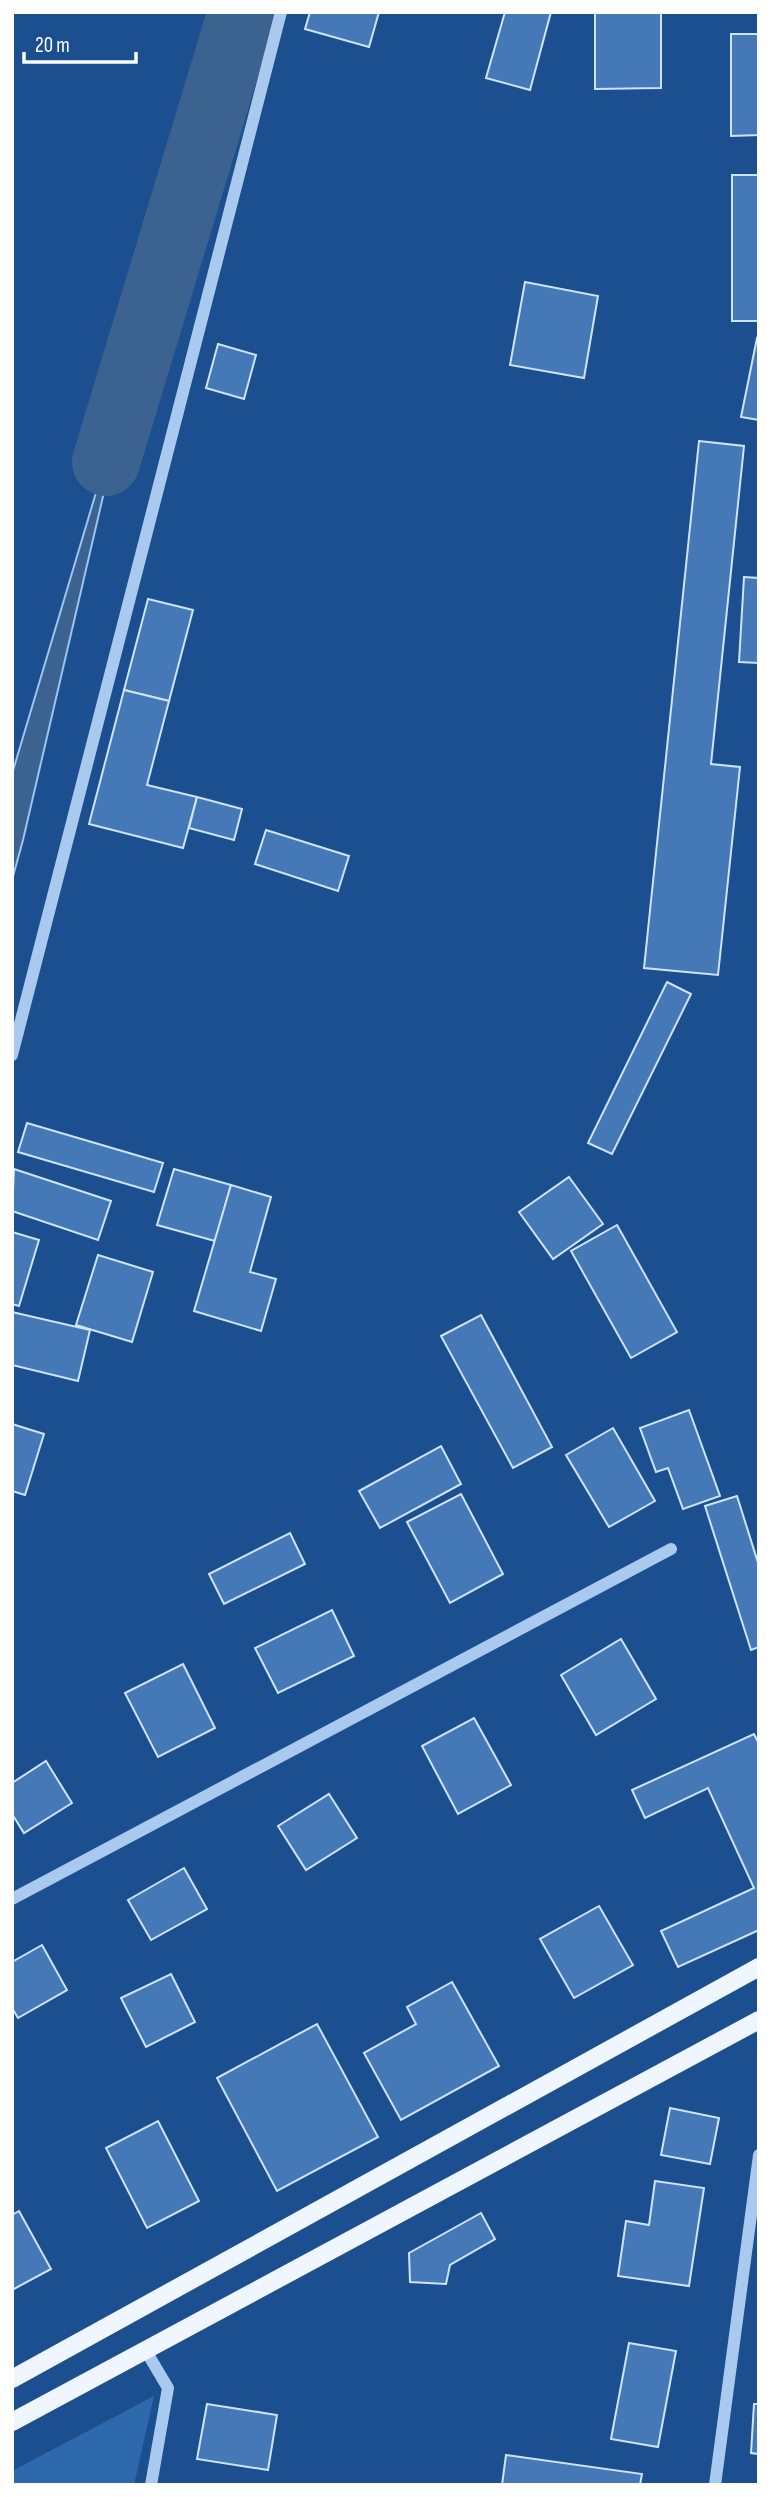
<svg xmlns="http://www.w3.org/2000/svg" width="771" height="2497" font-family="'Sofia Sans Condensed',sans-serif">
<rect width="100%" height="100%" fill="#1b4f8f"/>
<polygon fill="#2e69ad" points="154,2396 134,2485 12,2485 12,2471"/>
<polygon fill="#3c6290" stroke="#9cc4f0" stroke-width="2" points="132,372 23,840 12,880 12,774"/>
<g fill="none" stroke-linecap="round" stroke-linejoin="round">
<polyline stroke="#3c6290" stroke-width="68" points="106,462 242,12"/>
</g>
<g fill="#4478b7" stroke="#cfe3fa" stroke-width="2">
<polygon points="310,12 379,12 369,47 305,29"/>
<polygon points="505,12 551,12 530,90 486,78"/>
<polygon points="595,12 661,12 661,88 595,89"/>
<polygon points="731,34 759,34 759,135 731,136"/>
<rect x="732" y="175" width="27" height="146"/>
<polygon points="525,282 598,296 584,378 510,365"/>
<polygon points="757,338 759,339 759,420 741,417"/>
<polygon points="218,344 256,355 244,399 206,388"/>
<polygon points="699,441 744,446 711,764 740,767 718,975 644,968"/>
<polygon points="744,577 759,578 759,663 739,662"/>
<polygon points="148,599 193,610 169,701 124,690"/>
<polygon points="124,690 169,701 147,785 197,797 183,848 89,824"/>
<polygon points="197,797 242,809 234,840 189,828"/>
<polygon points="266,830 349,856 338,891 255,864"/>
<polygon points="667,982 691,994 612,1154 588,1143"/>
<polygon points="27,1123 163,1163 154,1192 18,1152"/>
<polygon points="14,1169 111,1201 98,1240 12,1211"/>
<polygon points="174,1169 231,1185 215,1241 157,1225"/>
<polygon points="569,1177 603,1224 553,1259 519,1212"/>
<polygon points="231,1185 271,1197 250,1272 276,1279 261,1331 194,1311"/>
<polygon points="617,1225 677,1332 631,1358 571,1251"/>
<polygon points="12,1232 39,1240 19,1306 12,1304"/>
<polygon points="98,1255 153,1272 132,1342 76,1325"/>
<polygon points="12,1312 90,1330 78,1381 12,1365"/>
<polygon points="481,1315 552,1447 513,1468 441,1336"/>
<polygon points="689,1410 720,1496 683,1509 668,1468 656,1472 640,1428"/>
<polygon points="12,1424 44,1434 25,1495 12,1491"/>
<polygon points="613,1428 655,1501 609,1527 566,1455"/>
<polygon points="441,1446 461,1484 380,1528 359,1491"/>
<polygon points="461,1494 503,1574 450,1603 407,1522"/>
<polygon points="737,1496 759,1566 759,1647 751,1650 705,1506"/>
<polygon points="290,1533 305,1564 224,1604 209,1574"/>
<polygon points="332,1610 354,1656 278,1693 255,1648"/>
<polygon points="621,1639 656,1699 596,1735 561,1675"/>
<polygon points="183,1664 215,1728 158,1757 125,1693"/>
<polygon points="474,1718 511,1785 458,1814 422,1746"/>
<polygon points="754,1734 759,1744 759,1930 678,1967 661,1931 754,1888 708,1788 645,1818 632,1790"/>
<polygon points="46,1761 72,1803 24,1833 12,1814 12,1783"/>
<polygon points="329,1794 357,1838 306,1870 278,1826"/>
<polygon points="184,1868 207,1909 151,1940 128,1900"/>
<polygon points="599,1906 633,1965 574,1998 540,1939"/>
<polygon points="42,1945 67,1990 18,2018 12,2008 12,1962"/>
<polygon points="171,1974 195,2022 146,2047 121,1998"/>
<polygon points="452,1982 499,2066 401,2120 364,2053 416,2024 407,2007"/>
<polygon points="317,2024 378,2137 277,2191 217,2078"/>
<polygon points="670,2108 719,2118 710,2164 661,2155"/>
<polygon points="158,2121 199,2201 147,2228 106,2148"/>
<polygon points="655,2181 704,2188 689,2286 618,2276 626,2221 649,2225"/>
<polygon points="19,2211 51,2269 12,2290 12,2215"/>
<polygon points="481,2213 495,2239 450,2265 446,2284 410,2282 409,2253"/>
<polygon points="629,2343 676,2351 658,2447 611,2439"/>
<polygon points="207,2404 277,2415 268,2470 197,2459"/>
<polygon points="754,2404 759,2404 759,2454 751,2453"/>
<polygon points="506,2455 642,2474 640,2485 502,2485"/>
</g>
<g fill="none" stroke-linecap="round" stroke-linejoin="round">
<g stroke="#a9c9ee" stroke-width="12">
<polyline points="12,1055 281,12"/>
<polyline points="12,1899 671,1549"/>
<polyline points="146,2351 168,2388 151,2485"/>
<polyline points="715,2485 759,2155"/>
</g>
<g stroke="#f0f6ff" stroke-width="18">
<polyline points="12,2379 759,1967"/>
<polyline points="12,2422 759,2020"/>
</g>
</g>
<rect width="771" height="2497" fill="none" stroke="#ffffff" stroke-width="28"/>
<path d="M24 52v10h112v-10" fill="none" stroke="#ffffff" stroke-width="3.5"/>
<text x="35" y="52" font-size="21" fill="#ffffff" stroke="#1b4f8f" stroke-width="5" paint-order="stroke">20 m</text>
</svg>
